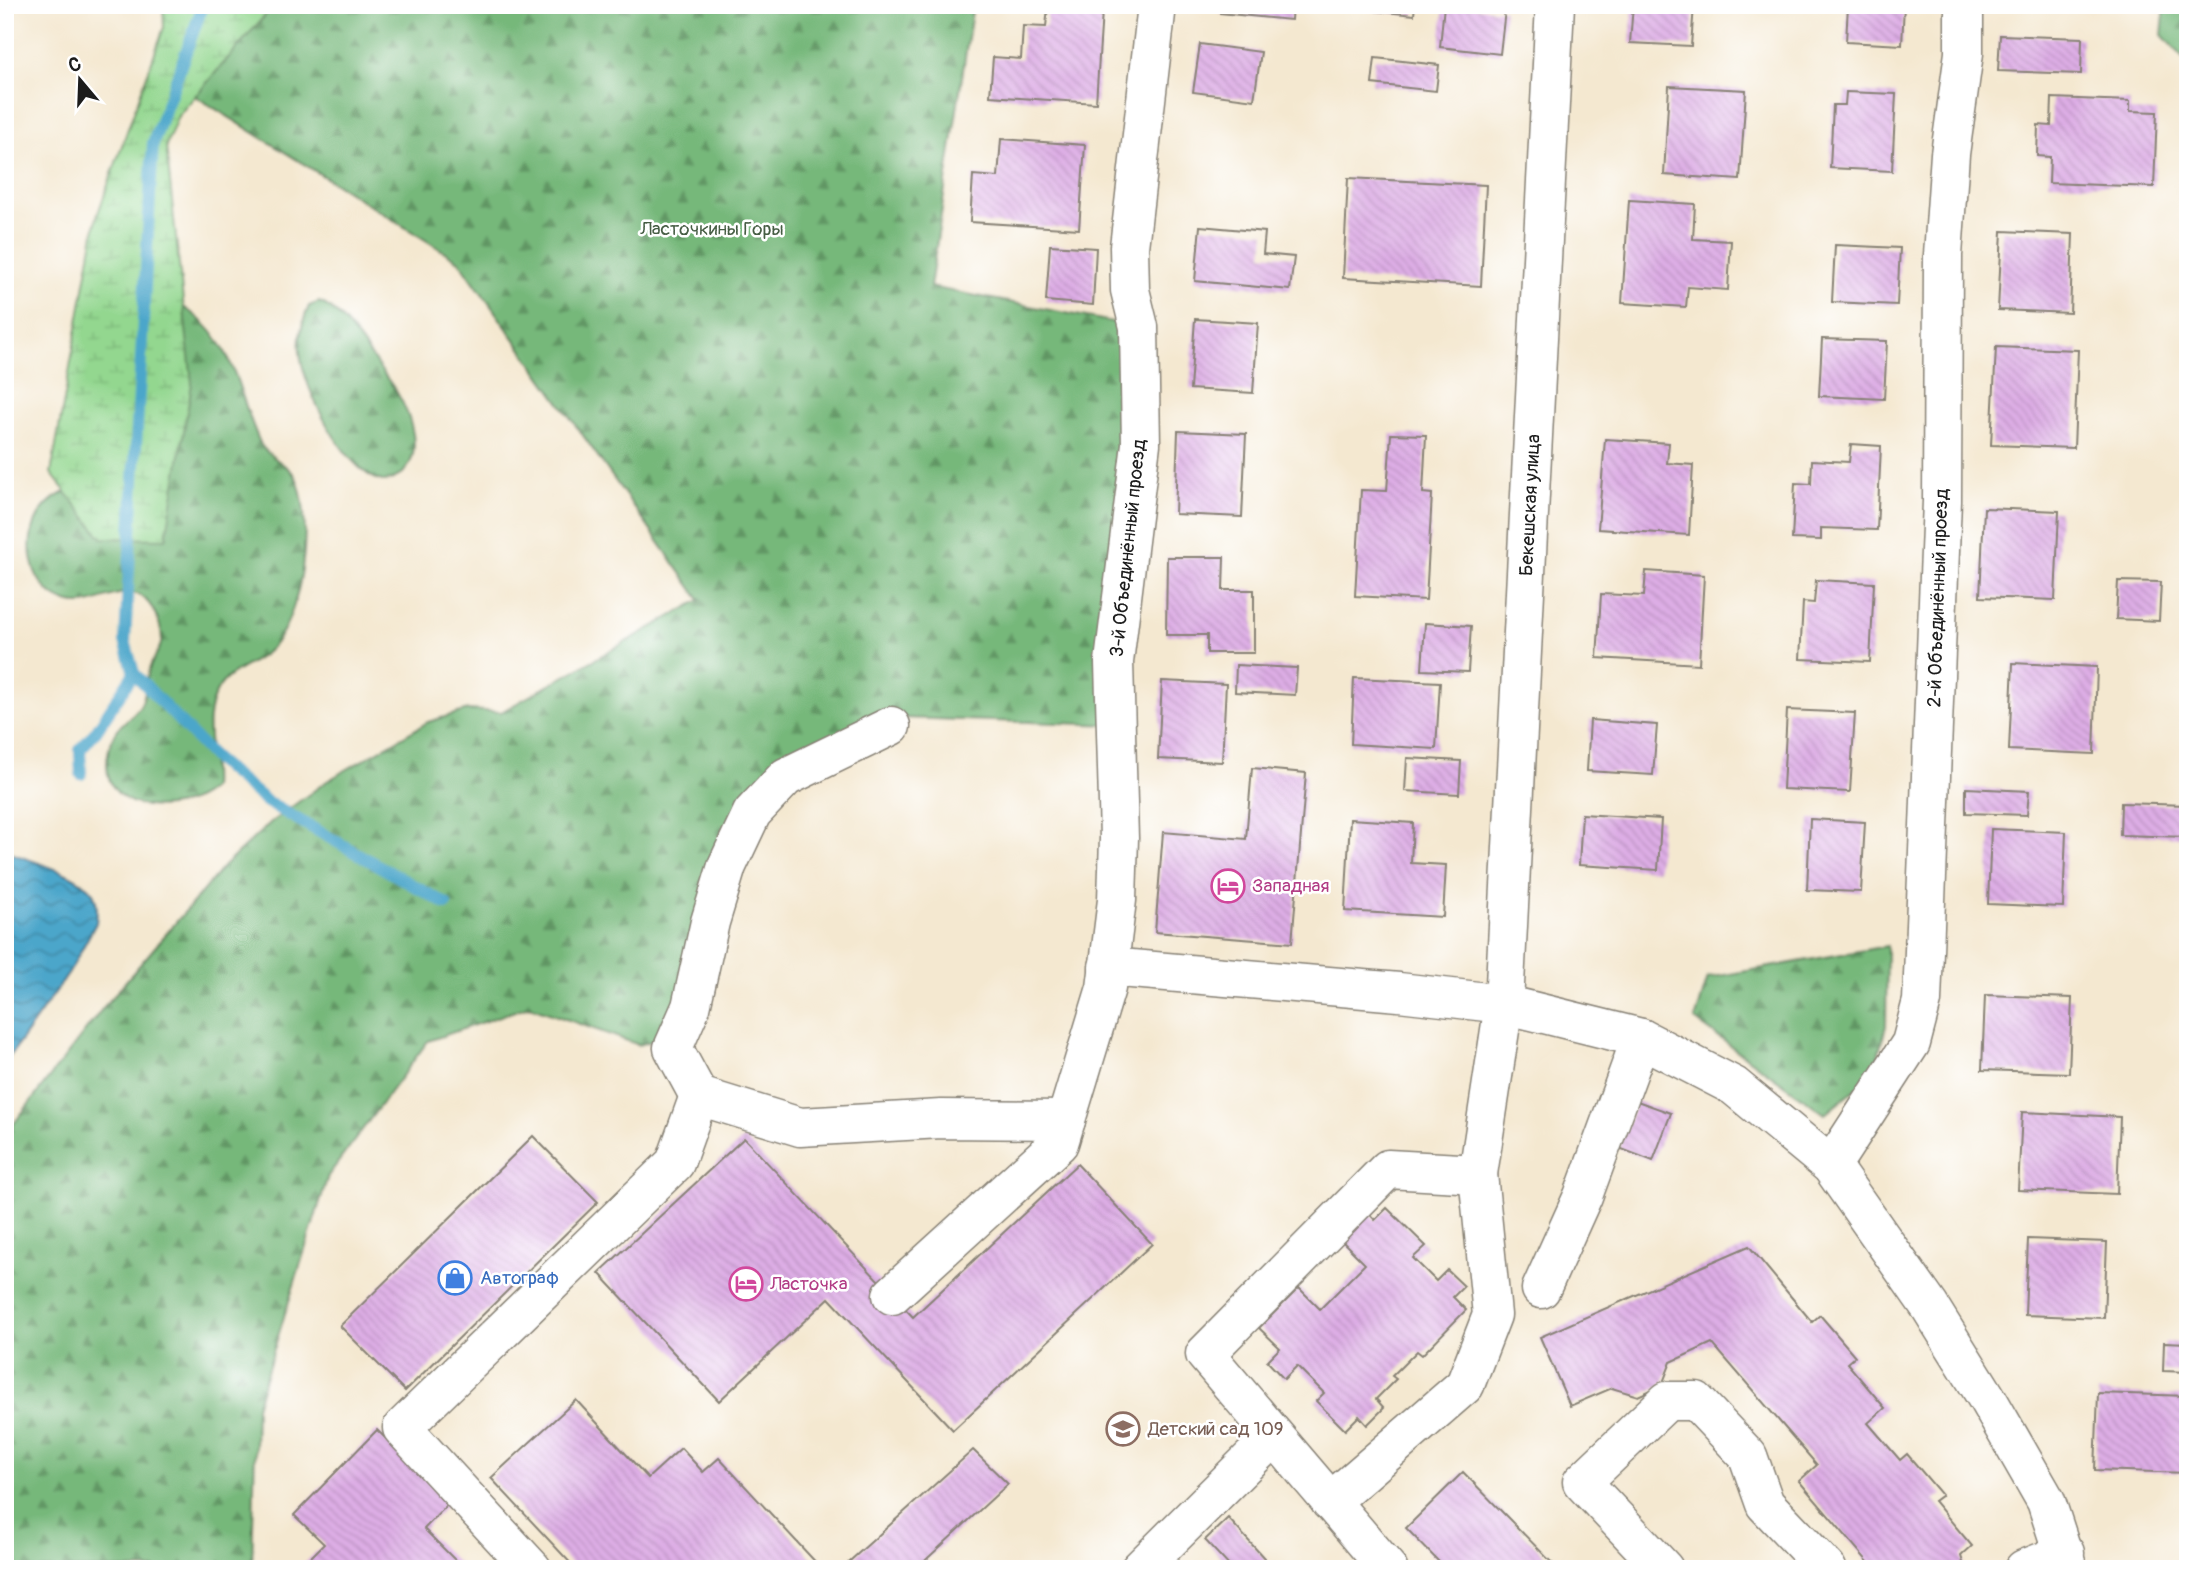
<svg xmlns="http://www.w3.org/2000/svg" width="2193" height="1574" font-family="Pangolin,sans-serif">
<defs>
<pattern id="forest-firs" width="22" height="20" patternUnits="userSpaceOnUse" patternTransform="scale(1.75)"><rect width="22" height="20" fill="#76b87a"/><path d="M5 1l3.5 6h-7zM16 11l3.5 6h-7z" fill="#609563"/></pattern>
<pattern id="wetland-marsh" width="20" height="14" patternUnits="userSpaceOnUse" patternTransform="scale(1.75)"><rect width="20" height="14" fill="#93d78f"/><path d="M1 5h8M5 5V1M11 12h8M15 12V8" fill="none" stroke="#7eb87b"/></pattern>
<pattern id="water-waves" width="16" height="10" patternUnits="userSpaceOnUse" patternTransform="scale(1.75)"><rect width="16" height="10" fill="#4ca6ca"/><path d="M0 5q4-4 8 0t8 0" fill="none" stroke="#3e86a3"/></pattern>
<pattern id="building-back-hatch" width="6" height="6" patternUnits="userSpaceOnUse" patternTransform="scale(1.75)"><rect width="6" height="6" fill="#ddade5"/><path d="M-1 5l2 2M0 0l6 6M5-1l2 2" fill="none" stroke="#bd94c4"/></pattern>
</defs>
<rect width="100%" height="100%" fill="#fff"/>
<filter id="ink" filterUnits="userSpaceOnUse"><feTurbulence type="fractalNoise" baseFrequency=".0143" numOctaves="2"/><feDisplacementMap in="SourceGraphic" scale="14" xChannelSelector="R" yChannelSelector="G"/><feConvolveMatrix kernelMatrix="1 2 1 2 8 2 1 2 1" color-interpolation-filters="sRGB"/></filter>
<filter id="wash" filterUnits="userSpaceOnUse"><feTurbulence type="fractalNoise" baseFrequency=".00686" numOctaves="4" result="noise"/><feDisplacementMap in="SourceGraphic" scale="28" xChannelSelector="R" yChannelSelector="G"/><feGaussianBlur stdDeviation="1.57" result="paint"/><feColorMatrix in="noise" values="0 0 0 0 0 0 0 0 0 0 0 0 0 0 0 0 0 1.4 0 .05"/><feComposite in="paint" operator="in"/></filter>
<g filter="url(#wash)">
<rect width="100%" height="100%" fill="#f4e8d0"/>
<g fill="url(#forest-firs)" stroke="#496a4b" stroke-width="2">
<polygon points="274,5 973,5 930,287 1139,327 1116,725 902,718 751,795 678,1034 639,1045 529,1006 428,1041 328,1176 256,1407 252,1569 5,1569 5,1135 103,1008 224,866 271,822 327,781 428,722 468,710 501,712 700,600 459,261 195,96"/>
<polygon points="2165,5 2188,5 2188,64 2162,35"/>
<path d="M171 299C238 337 232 382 261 445 271 460 291 464 298 482 313 525 303 618 269 650 254 665 229 670 218 689 199 720 215 755 212 788 199 800 185 804 169 806 121 812 93 782 114 735 120 722 135 716 141 704 146 694 146 683 148 673 153 653 168 648 159 623 138 564 103 611 70 603 34 593 22 551 36 521 43 505 54 496 70 490Z"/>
<path d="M319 302C343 310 372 359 389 381 406 403 427 449 403 473 397 478 387 483 379 480 343 468 303 388 300 352 298 336 303 320 309 306Z"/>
<polygon points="1887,946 1886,1026 1873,1075 1825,1114 1695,1020 1708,978"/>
</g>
<polygon fill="url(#wetland-marsh)" stroke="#587a56" stroke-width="2" points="163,5 274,5 178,116 166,146 192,383 166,539 102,538 51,473 97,216 164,27"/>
<path fill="url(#water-waves)" stroke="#346173" stroke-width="2" d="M5 851C28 860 83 874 94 895 98 904 97 914 96 923L69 973 5 1063Z"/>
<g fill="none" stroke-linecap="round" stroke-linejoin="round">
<g stroke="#4ca6ca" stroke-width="12">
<polyline points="203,5 153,143 125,641 134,673 216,760 267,802 446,904"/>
<polyline points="81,774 80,750 96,731 134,673"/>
</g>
</g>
<g id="blocks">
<g fill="url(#building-back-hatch)">
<polygon points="1221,5 1292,5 1291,20 1220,13"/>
<polygon points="1355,5 1415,5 1414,15 1355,9"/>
<polygon points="1444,5 1505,10 1500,54 1440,47"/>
<polygon points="1633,5 1694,5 1691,46 1630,43"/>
<polygon points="1848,5 1904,5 1902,45 1846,42"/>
<polygon points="1048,7 1102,11 1096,103 990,96 993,57 1021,59 1023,26 1046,27"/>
<polygon points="2000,35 2082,38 2081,74 1998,71"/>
<polygon points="1200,44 1261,52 1254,100 1193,92"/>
<polygon points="1375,58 1439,65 1436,91 1372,84"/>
<polygon points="1669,86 1746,90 1740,180 1664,175"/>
<polygon points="1846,92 1896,94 1892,171 1830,168 1833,105 1845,105"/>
<polygon points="2052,98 2130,101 2130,111 2157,112 2154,187 2049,183 2050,157 2037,156 2038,125 2051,126"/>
<polygon points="1001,139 1085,145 1079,229 970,222 973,175 998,177"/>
<polygon points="1348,178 1486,185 1481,286 1343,278"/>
<polygon points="1629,200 1695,204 1693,239 1731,241 1728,290 1688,287 1686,307 1622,303"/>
<polygon points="1200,226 1265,232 1263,254 1294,257 1290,290 1195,281"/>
<polygon points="2002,231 2073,234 2070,313 1998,310"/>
<polygon points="1050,245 1096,248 1093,305 1046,301"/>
<polygon points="1835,245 1900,248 1897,305 1832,302"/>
<polygon points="1195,319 1258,323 1253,393 1190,389"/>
<polygon points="1822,339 1887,341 1884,399 1819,396"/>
<polygon points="1996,347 2078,350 2074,448 1991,445"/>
<polygon points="1178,431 1246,434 1242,517 1175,514"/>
<polygon points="1391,434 1426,435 1423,493 1432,494 1426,600 1355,596 1361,490 1387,491"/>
<polygon points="1605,439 1669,443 1667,463 1693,465 1689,535 1598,529"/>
<polygon points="1851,444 1881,446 1877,530 1821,528 1821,540 1792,539 1795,483 1811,484 1812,460 1849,462"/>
<polygon points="1984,508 2059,511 2055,600 1980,597"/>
<polygon points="1167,557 1224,557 1223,590 1254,590 1254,653 1207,653 1207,635 1166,635"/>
<polygon points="1646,571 1704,575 1699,664 1597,658 1601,594 1644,596"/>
<polygon points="1816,580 1874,583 1870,662 1800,659 1803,602 1814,603"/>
<polygon points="2118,581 2161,582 2159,621 2116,619"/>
<polygon points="1425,623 1471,626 1468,672 1422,670"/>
<polygon points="2013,663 2097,667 2094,754 2009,750"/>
<polygon points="1236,665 1297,668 1295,695 1235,692"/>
<polygon points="1354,678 1440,682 1436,749 1351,744"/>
<polygon points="1162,681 1226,684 1222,762 1158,759"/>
<polygon points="1787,710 1855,713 1850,792 1783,789"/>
<polygon points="1590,720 1657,725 1653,775 1587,771"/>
<polygon points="1407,758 1461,761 1459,794 1405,791"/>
<polygon points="1252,768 1306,773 1292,943 1155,932 1163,832 1246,839"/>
<polygon points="1966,788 2029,791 2027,815 1966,813"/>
<polygon points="2121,803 2188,805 2188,837 2120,835"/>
<polygon points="1582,814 1661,819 1658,870 1579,865"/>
<polygon points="1350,819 1413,823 1411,863 1446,865 1443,917 1345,911"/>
<polygon points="1810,819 1865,822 1861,892 1807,890"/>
<polygon points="1991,829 2066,832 2063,907 1988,904"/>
<polygon points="1985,995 2072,998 2069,1073 1982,1070"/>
<polygon points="1637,1101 1671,1113 1653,1161 1619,1148"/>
<polygon points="2022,1112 2120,1117 2117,1194 2018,1190"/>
<polygon points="533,1136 598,1202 405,1391 340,1326"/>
<polygon points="744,1138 913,1317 1077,1164 1152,1244 953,1430 829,1298 719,1401 599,1273"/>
<polygon points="1364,1208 1375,1220 1387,1208 1426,1246 1413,1258 1436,1281 1447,1270 1464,1286 1453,1297 1466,1310 1422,1355 1417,1351 1392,1376 1396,1379 1376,1399 1384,1408 1367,1425 1359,1416 1345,1430 1316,1401 1324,1393 1297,1366 1284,1379 1267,1361 1280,1348 1259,1328 1299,1288 1320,1309 1365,1264 1337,1236"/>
<polygon points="2028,1239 2107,1242 2104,1318 2025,1315"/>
<polygon points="1749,1246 1812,1322 1820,1315 1855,1356 1847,1363 1885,1408 1868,1423 1900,1460 1907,1454 1942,1495 1934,1501 1972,1546 1961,1556 1965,1569 1874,1569 1799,1481 1817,1465 1712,1343 1671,1362 1662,1385 1638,1396 1612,1388 1570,1406 1540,1337"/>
<polygon points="2164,1342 2188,1343 2188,1372 2163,1371"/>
<polygon points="2098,1393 2188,1396 2188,1473 2095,1470"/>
<polygon points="576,1400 648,1478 681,1448 703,1472 719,1458 822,1569 576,1569 491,1478"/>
<polygon points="377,1430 450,1502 424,1529 464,1569 299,1569 324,1544 294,1515"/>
<polygon points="973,1450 1008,1484 916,1569 841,1569"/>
<polygon points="1463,1472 1558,1569 1446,1569 1441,1564 1406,1528"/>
<polygon points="1228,1518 1274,1569 1232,1569 1205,1540"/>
</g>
</g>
</g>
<g filter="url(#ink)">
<use href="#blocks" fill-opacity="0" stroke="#888276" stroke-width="2"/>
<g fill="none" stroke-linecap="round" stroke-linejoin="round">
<defs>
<g id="minor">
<polyline points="1108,967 1399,992 1504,1004 1641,1038 1734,1086 1831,1166 1930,1307 1988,1400 2046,1501 2068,1569"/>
<polyline points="699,1096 673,1048 691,1007 710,922 727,866 752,813 786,777 891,726"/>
<polyline points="1831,1166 1911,1043 1922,1001 1942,501 1943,255 1950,154 1964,53 1964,5"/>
<polyline points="1541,1289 1583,1196 1641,1038"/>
<polyline points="892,1295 1059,1143 1066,1120"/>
<polyline points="1330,1502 1465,1385 1492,1315 1478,1174"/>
<polyline points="532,1569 402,1428 675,1163 699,1096 800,1127 941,1119 1066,1120 1106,988 1117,900 1119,838 1114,662 1141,444 1139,327 1130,290 1129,247 1157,5"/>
<polyline points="1140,1569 1274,1436"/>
<polyline points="1388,1569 1205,1354 1388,1169 1478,1174 1504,1004 1555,5"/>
<polyline points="1664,1569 1582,1482 1667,1401 1696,1401 1748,1456 1765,1504 1827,1569"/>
<polyline points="2024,1569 2065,1553"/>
</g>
</defs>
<use href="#minor" stroke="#888276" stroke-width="41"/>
<use href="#minor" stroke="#fff" stroke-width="38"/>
</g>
</g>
<defs>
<symbol id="hotel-ring" viewBox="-11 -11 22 22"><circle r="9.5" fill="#fff" stroke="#d1479c" stroke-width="1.5"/><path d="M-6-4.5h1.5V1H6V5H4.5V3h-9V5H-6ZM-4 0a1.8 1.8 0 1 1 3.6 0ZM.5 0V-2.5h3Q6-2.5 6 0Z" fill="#d1479c"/></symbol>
<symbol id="shop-ring" viewBox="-11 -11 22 22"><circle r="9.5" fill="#fff" stroke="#3f7fe0" stroke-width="1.5"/><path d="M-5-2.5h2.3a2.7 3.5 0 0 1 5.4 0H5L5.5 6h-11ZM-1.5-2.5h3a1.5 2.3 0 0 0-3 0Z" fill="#3f7fe0"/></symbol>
<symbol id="school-ring" viewBox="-11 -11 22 22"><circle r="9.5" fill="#fff" stroke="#8d6e63" stroke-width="1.5"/><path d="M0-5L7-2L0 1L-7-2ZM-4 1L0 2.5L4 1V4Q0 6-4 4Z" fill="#8d6e63"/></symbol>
</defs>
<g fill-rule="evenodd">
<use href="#hotel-ring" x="1209" y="867" width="38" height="38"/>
<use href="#shop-ring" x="436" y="1259" width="38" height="38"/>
<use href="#hotel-ring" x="727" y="1265" width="38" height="38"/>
<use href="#school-ring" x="1104" y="1410" width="38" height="38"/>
</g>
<g text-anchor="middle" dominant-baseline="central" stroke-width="5" stroke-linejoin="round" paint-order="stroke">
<g font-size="19" fill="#465d44" stroke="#fff">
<text x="712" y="229">Ласточкины Горы</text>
</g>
<g font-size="19" fill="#1c1c1c" stroke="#fff">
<text transform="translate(1530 505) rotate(-87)">Бекешская улица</text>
<text transform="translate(1128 548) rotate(-84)">3-й Объединённый проезд</text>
<text transform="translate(1938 598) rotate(-88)">2-й Объединённый проезд</text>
</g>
<g font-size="19" fill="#b23c85" stroke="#fff" text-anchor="start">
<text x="1252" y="886">Западная</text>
<text x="770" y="1284">Ласточка</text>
</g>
<g font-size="19" fill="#366cbe" stroke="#fff" text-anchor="start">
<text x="480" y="1278">Автограф</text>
</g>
<g font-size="19" fill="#785e54" stroke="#fff" text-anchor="start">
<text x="1148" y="1429">Детский сад 109</text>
</g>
</g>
<rect width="2193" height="1574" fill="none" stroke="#fff" stroke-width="28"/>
<g transform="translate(80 80) rotate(341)" stroke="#ffffff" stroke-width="5" paint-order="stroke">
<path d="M0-5L12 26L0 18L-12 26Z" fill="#1c1c1c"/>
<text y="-10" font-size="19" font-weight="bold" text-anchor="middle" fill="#1c1c1c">С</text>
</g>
</svg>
